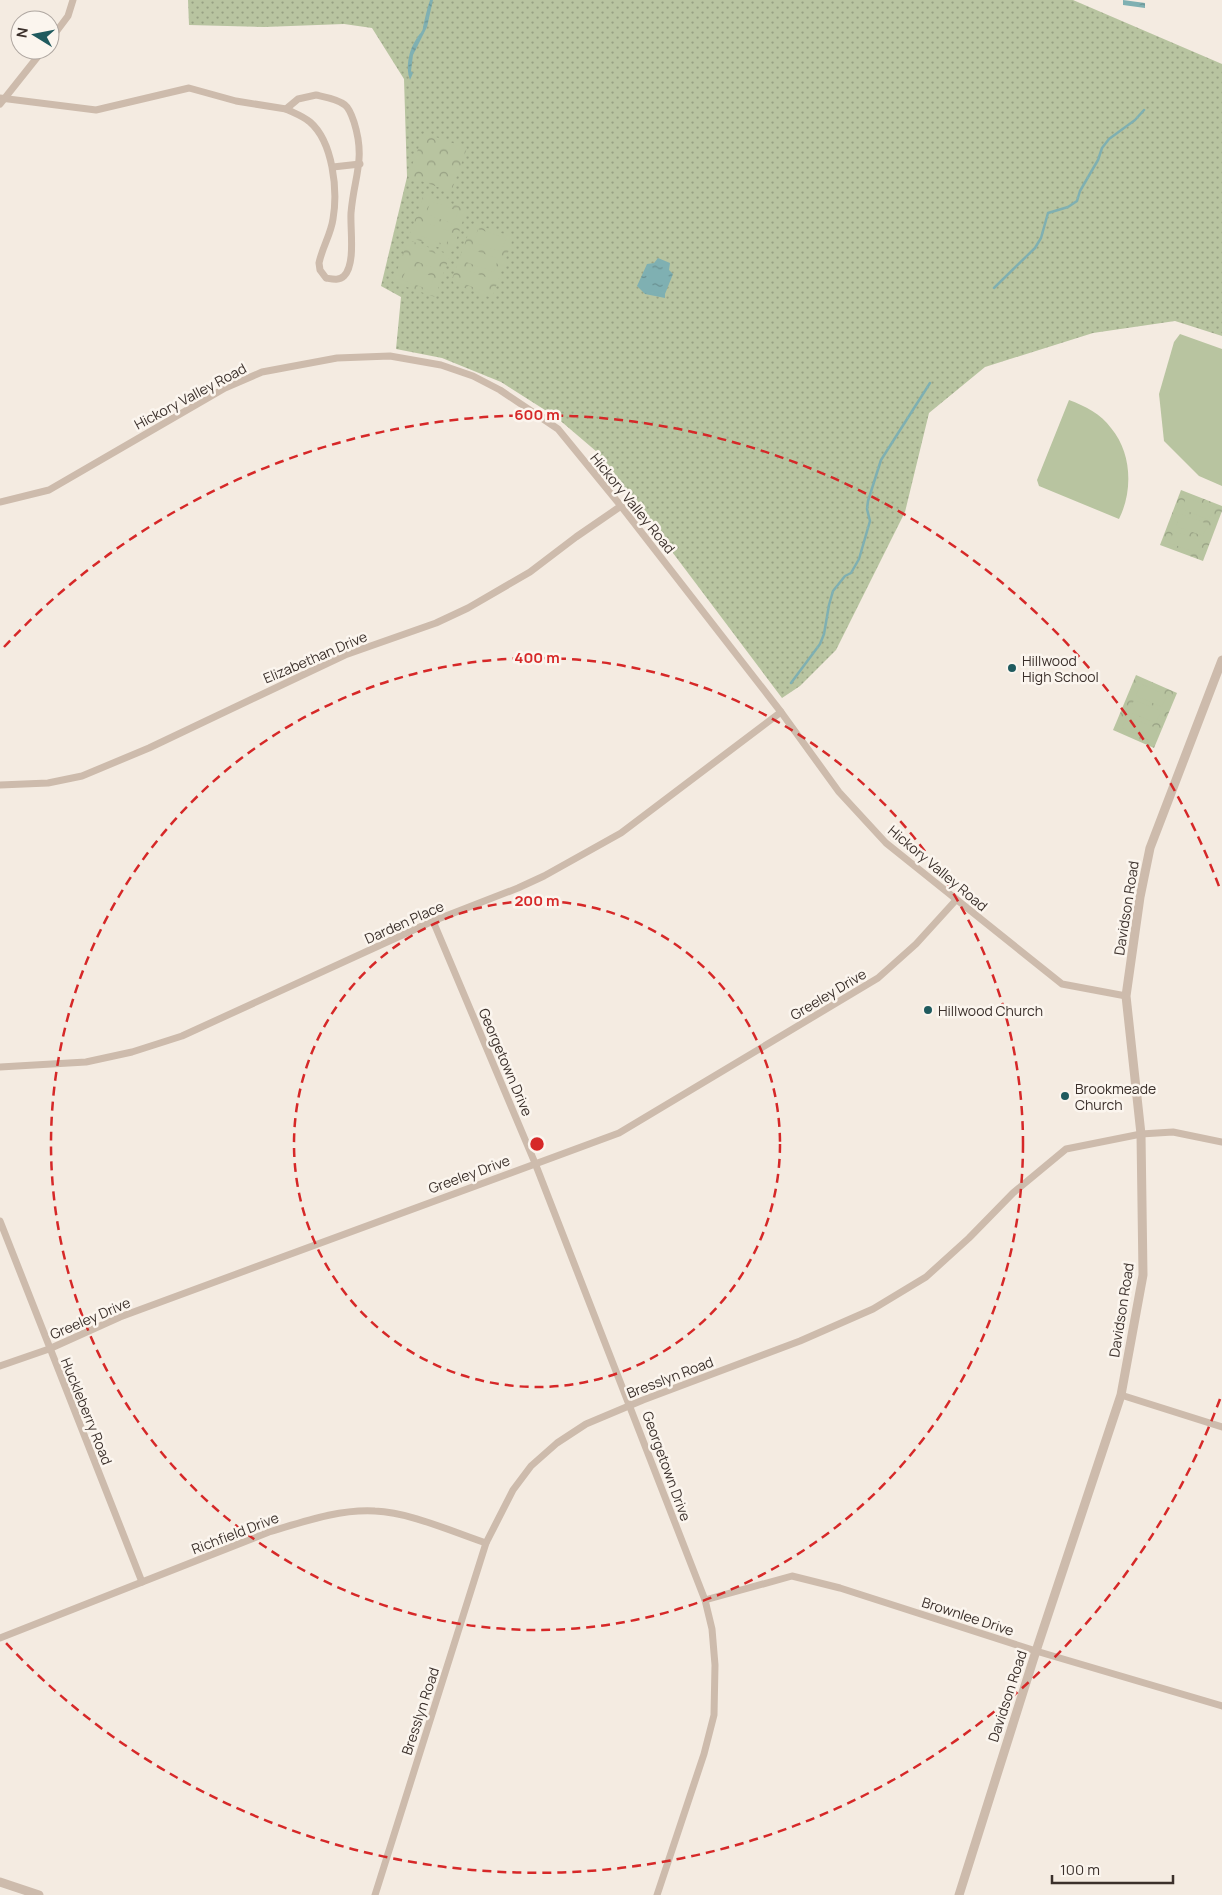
<svg xmlns="http://www.w3.org/2000/svg" width="1222" height="1895" font-family="Manrope,sans-serif">
<defs>
<pattern id="grass-dots" width="8" height="8" patternUnits="userSpaceOnUse" patternTransform="scale(1.25)"><rect width="8" height="8" fill="#b8c4a0"/><path d="M2 2h.1M6 6h.1" fill="none" stroke="#97a083" stroke-width="1.8" stroke-linecap="round"/></pattern>
<pattern id="park-crowns" width="20" height="18" patternUnits="userSpaceOnUse" patternTransform="scale(1.25)"><rect width="20" height="18" fill="#b8c4a0"/><path d="M2 6a3 3 0 1 1 6 0M12 15a3 3 0 1 1 6 0" fill="none" stroke="#97a083"/></pattern>
<pattern id="water-ripples" width="26" height="14" patternUnits="userSpaceOnUse" patternTransform="scale(1.25)"><rect width="26" height="14" fill="#7fb0b2"/><path d="M2 4q2-2 4 0t4 0M15 11q2-2 4 0t4 0" fill="none" stroke="#699091"/></pattern>
</defs>
<rect width="100%" height="100%" fill="#f4ebe1"/>
<polygon fill="url(#grass-dots)" points="188,0 1073,0 1222,64 1222,336 1175,321 1093,333 985,367 929,413 905,512 836,650 800,686 782,698 597,452 556,417 501,382 442,358 396,349 401,297 381,286 407,177 404,79 372,28 344,24 264,27 189,25"/>
<g fill="url(#park-crowns)">
<polygon points="424,133 467,148 451,192 408,176"/>
<polygon points="424,194 467,209 452,252 409,237"/>
<polygon points="475,224 510,236 512,241 492,298 454,284 452,279 471,226"/>
<polygon points="408,240 450,255 435,297 393,282"/>
<polygon points="1181,490 1222,506 1222,511 1203,561 1160,545"/>
<polygon points="1136,675 1177,693 1154,748 1113,730"/>
</g>
<g fill="#b8c4a0">
<polygon points="431,201 458,211 454,224 426,214"/>
<polygon points="424,222 451,232 446,245 419,235"/>
<polygon points="478,229 506,238 501,252 474,242"/>
<polygon points="415,246 442,256 437,269 410,259"/>
<polygon points="471,249 498,259 494,272 466,262"/>
<polygon points="407,267 434,277 430,290 402,280"/>
<polygon points="464,269 491,279 486,292 459,282"/>
<polygon points="1180,334 1222,349 1222,486 1199,476 1164,441 1159,394 1174,342"/>
<path d="M1069 400C1085 406 1101 414 1111 428 1132 453 1133 491 1119 519L1039 486 1037 480Z"/>
<polygon points="1186,497 1214,508 1209,520 1182,509"/>
<polygon points="1180,514 1208,524 1203,536 1176,526"/>
<polygon points="1174,531 1201,541 1197,553 1169,543"/>
<polygon points="1141,684 1167,695 1162,707 1136,696"/>
<polygon points="1134,700 1161,711 1156,723 1129,712"/>
<polygon points="1127,716 1154,727 1149,740 1122,728"/>
</g>
<g fill="url(#water-ripples)">
<path d="M430 0H433L427 27 413 55 411 71 413 73 410 80C405 67 409 49 417 38 419 34 423 32 423 27 425 18 427 9 430 0Z"/>
<polygon points="1123,0 1145,3 1145,8 1123,5"/>
<polygon points="658,258 670,263 669,270 673,274 665,294 665,298 645,294 637,286 647,264 654,263"/>
</g>
<g fill="none" stroke-linecap="round" stroke-linejoin="round">
<g stroke="#7fb0b2" stroke-width="2.5">
<polyline points="994,288 1035,248 1041,238 1048,213 1068,207 1077,201 1080,191 1098,160 1102,148 1109,139 1135,120 1144,110"/>
<polyline points="791,683 820,644 824,634 829,605 833,591 845,576 851,573 859,559 870,521 867,509 868,501 881,460 930,383"/>
</g>
<g stroke="#cdbbac" stroke-width="7">
<polyline points="50,40 68,16 73,0"/>
<path d="M316 95C325 97 338 99 345 105 349 108 352 116 354 122 366 160 354 176 351 213 350 229 356 264 344 276 339 281 332 279 326 278L320 270 319 263C322 248 331 234 333 219 338 190 333 142 310 122 303 116 294 113 286 109L298 99Z"/>
<polyline points="0,98 96,110 189,88 236,101 286,109"/>
<polyline points="0,104 43,50"/>
<polyline points="333,167 360,164"/>
<polyline points="0,502 49,490 225,388 262,372 337,358 390,356 441,365 473,376 500,390 558,429 621,506 781,712 839,792 886,843 1062,984 1126,996"/>
<polyline points="0,785 48,783 82,776 149,748 345,655 436,623 468,608 530,572 576,537 621,506"/>
<polyline points="433,921 535,1163 705,1600 712,1629 715,1665 714,1715 704,1754 657,1895"/>
<polyline points="0,1067 86,1062 132,1052 182,1036 433,921 518,888 544,876 621,833 781,712"/>
<polyline points="0,1221 142,1582"/>
<polyline points="0,1366 49,1349 120,1317 619,1133 878,978 916,944 956,900"/>
<polyline points="1121,1395 1222,1427"/>
<polyline points="705,1600 792,1576 840,1588 1036,1651 1222,1706"/>
<path d="M0 1638 269 1532C303 1522 338 1509 375 1511 409 1512 453 1532 486 1543"/>
<polyline points="375,1895 486,1543 513,1490 531,1466 557,1443 586,1424 643,1400 800,1341 873,1309 926,1277 969,1238 1013,1193 1066,1149 1141,1134 1173,1132 1222,1142"/>
</g>
<g stroke="#cdbbac" stroke-width="9">
<polyline points="0,1882 39,1895"/>
<polyline points="959,1895 1036,1651 1121,1395 1143,1275 1141,1134 1126,996 1140,897 1150,848 1222,660"/>
</g>
</g>
<g fill="none" stroke="#d62828" stroke-width="2.5" stroke-dasharray="9 6">
<circle cx="537" cy="1144" r="243"/>
<circle cx="537" cy="1144" r="486"/>
<path d="M1220 1399A729 729 0 0 1 4 1641M4 647A729 729 0 0 1 1220 889"/>
</g>
<g fill="#1f5a5e" stroke="#fbf5ee" stroke-width="2">
<circle cx="1012" cy="668" r="5"/>
<circle cx="928" cy="1010" r="5"/>
<circle cx="1065" cy="1096" r="5"/>
</g>
<g text-anchor="middle" dominant-baseline="central" stroke-width="5" stroke-linejoin="round" paint-order="stroke">
<g font-size="14" fill="#3b302b" stroke="#fbf5ee">
<text transform="translate(190 396) rotate(-28)">Hickory Valley Road</text>
<text transform="translate(633 503) rotate(51)">Hickory Valley Road</text>
<text transform="translate(315 657) rotate(-23)">Elizabethan Drive</text>
<text transform="translate(938 868) rotate(40)">Hickory Valley Road</text>
<text transform="translate(1126 908) rotate(-81)">Davidson Road</text>
<text transform="translate(404 922) rotate(-24)">Darden Place</text>
<text transform="translate(828 994) rotate(-31)">Greeley Drive</text>
<text transform="translate(506 1062) rotate(67)">Georgetown Drive</text>
<text transform="translate(469 1174) rotate(-20)">Greeley Drive</text>
<text transform="translate(1121 1310) rotate(-81)">Davidson Road</text>
<text transform="translate(90 1318) rotate(-23)">Greeley Drive</text>
<text transform="translate(670 1377) rotate(-21)">Bresslyn Road</text>
<text transform="translate(87 1411) rotate(68)">Huckleberry Road</text>
<text transform="translate(667 1466) rotate(70)">Georgetown Drive</text>
<text transform="translate(235 1533) rotate(-21)">Richfield Drive</text>
<text transform="translate(968 1616) rotate(18)">Brownlee Drive</text>
<text transform="translate(1007 1696) rotate(-72)">Davidson Road</text>
<text transform="translate(420 1711) rotate(-72)">Bresslyn Road</text>
</g>
<g font-size="14" fill="#3b302b" stroke="#fbf5ee" text-anchor="start">
<text x="1022" y="660">Hillwood<tspan x="1022" dy="16">High School</tspan></text>
<text x="938" y="1010">Hillwood Church</text>
<text x="1075" y="1088">Brookmeade<tspan x="1075" dy="16">Church</tspan></text>
</g>
</g>
<circle cx="537" cy="1144" r="8" fill="#d62828" stroke="#fbf5ee" stroke-width="2.5"/>
<g font-size="15" text-anchor="middle" font-weight="bold" fill="#d62828" stroke="#fbf5ee" stroke-width="5" stroke-linejoin="round" paint-order="stroke">
<text x="537" y="420">600 m</text>
<text x="537" y="663">400 m</text>
<text x="537" y="906">200 m</text>
</g>
<g transform="translate(35 35) rotate(280)"><circle r="24" fill="#fbf5ee" stroke="#aea6a0"/>
<path d="M0-4L9 19L0 12L-9 19Z" fill="#1f5a5e"/>
<text y="-8" font-size="14" font-weight="bold" text-anchor="middle" fill="#3b302b">N</text>
</g>
<path d="M1052 1875v8h121v-8" fill="none" stroke="#3b302b" stroke-width="2.5"/>
<text x="1060" y="1875" font-size="15" fill="#3b302b" stroke="#fbf5ee" stroke-width="4" paint-order="stroke">100 m</text>
</svg>
